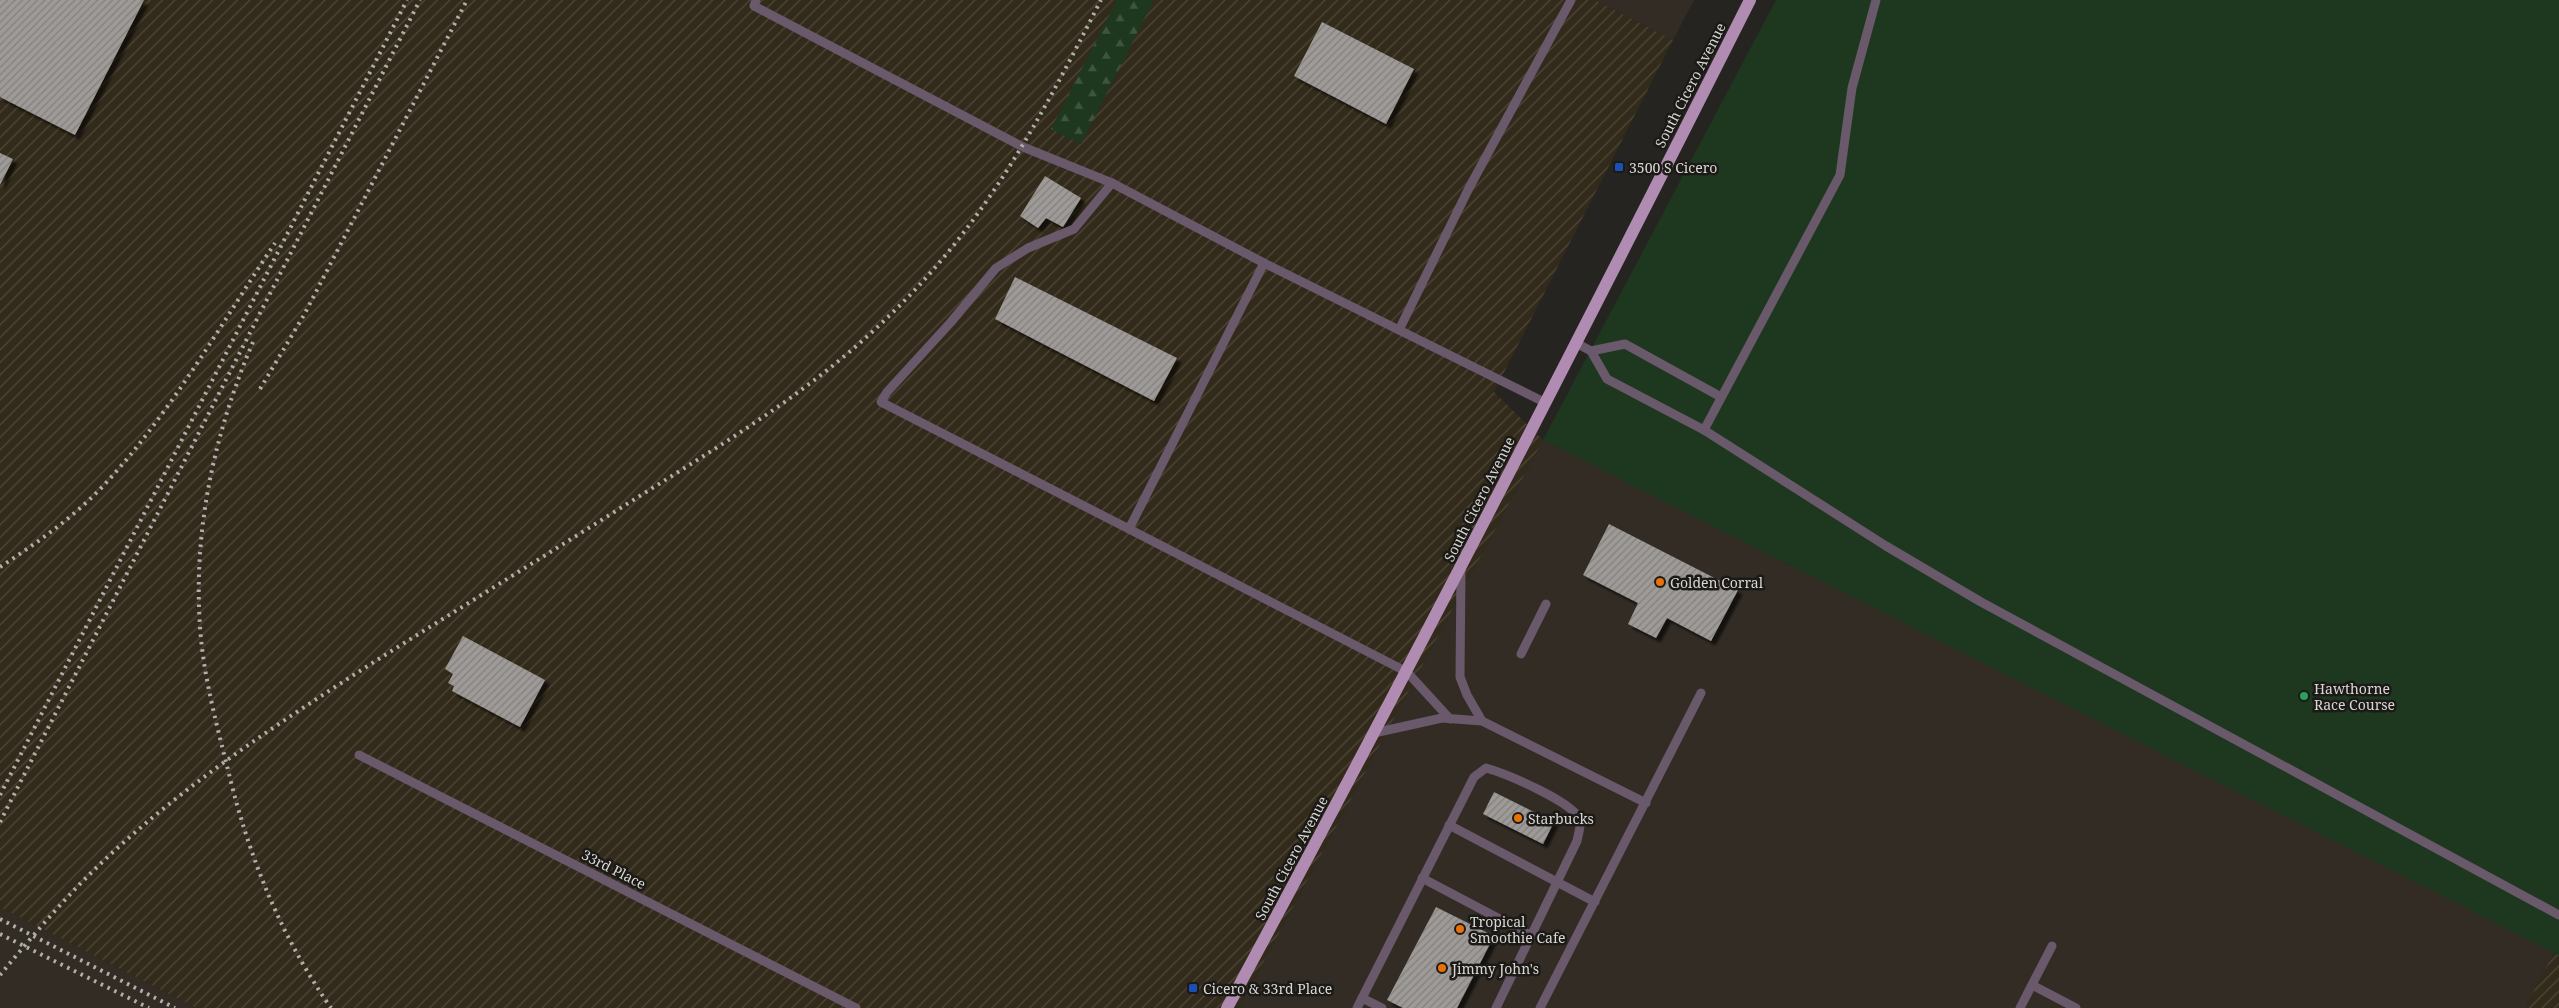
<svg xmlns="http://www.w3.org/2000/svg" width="2559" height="1008" font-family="'Noto Serif',serif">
<defs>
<pattern id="industrial-furrows" width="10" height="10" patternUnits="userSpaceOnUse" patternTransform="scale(1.25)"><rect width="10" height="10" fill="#322a1a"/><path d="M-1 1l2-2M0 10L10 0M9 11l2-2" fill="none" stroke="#4f483a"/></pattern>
<pattern id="forest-firs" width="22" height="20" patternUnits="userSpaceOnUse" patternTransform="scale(1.25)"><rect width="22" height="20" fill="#1e3820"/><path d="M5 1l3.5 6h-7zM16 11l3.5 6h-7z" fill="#3e5440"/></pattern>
<pattern id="building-hatch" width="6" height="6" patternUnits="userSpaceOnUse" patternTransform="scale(1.25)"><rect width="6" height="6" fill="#9e9a97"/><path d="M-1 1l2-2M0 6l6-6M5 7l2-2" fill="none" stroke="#827f7d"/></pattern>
<filter id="shadow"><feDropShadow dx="4.5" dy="4.5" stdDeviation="1" flood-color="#0009"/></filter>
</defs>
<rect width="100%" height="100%" fill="#262420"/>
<g fill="#322c25">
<polygon points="1595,0 1694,0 1673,40"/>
<polygon points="1543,440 2554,952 2525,1008 1239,1008"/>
<polygon points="0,907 196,1008 0,1008"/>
</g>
<g fill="url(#industrial-furrows)">
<polygon points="0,0 1595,0 1673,40 1494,392 1543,440 1239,1008 196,1008 0,907"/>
<polygon points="2554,952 2559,955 2559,1008 2525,1008"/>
</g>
<polygon fill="url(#forest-firs)" points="1117,0 1154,0 1081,144 1051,129"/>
<polygon fill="#1e3820" points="1776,0 2559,0 2559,955 1543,440"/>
<g fill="url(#building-hatch)" filter="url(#shadow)">
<polygon points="0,0 144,0 75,135 0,97"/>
<polygon points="1322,22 1414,69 1386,124 1294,76"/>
<polygon points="0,153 13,159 0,185"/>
<polygon points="1045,176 1081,198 1063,227 1046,218 1038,228 1020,216"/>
<polygon points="1015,277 1177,358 1154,401 995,319"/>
<polygon points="1609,524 1738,590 1711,641 1667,618 1656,638 1628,624 1638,603 1583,575"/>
<polygon points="463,636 545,680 520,727 452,691 454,686 448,683 453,674 445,669"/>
<polygon points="1494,792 1554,822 1543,844 1483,814"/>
<polygon points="1436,907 1494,936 1457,1008 1403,1008 1387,1000"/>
</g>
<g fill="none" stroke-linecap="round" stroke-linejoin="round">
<g stroke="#6a586b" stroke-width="9">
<polyline points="756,0 754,6 1023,147 1112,183 1264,263 1546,403"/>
<polyline points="1112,183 1074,229 1028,248 996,268 951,322 887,392 881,402 1129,529 1264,263"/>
<polyline points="1399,330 1469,188 1571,0"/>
<polyline points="1576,343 1591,351 1607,379 1704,430 1886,546 1981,602 2559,915"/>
<polyline points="1591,351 1625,344 1721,397"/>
<polyline points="1704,430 1840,175 1852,88 1876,0"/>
<polyline points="1129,529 1407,672 1450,719"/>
<polyline points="1461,569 1460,677 1467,695 1482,721"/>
<polyline points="1521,654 1546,604"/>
<polyline points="1374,733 1442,718 1482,721 1646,803"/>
<polyline points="359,755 856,1008"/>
<polyline points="1449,825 1595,902"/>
<polyline points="1422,878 1532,936"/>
<polyline points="2032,985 2076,1008"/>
<polyline points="1362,998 1382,1008"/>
<path d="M1357 1008 1474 777 1486 768C1504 773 1577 803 1580 821 1581 827 1578 835 1577 841L1496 1008"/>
<polyline points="1540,1008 1701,693"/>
<polyline points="2020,1008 2052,946"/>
</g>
<path stroke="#b18cb2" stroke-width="12" d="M1227 1008C1407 675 1580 338 1750 0"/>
<g stroke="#b0afac" stroke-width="4" stroke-dasharray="2.5 5" stroke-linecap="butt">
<path d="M253 342C212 438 190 544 202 648 207 689 218 730 228 770 249 857 280 935 331 1008"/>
<polyline points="260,389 304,315 467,0"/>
<path d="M0 567C37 543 74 517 104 485 171 413 221 324 275 243"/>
<polyline points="0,795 407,0"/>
<polyline points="0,822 420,0"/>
<polyline points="0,919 175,1008"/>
<polyline points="0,934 149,1008"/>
<path d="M0 975C25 945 52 913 79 885 168 794 278 723 385 655 465 605 546 555 627 504 719 446 810 393 889 316 987 222 1040 119 1101 0"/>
</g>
</g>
<g fill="#1a4fb4" stroke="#1c1a17" stroke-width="2">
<rect x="1614" y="162" width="10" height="10" rx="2.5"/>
<rect x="1188" y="983" width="10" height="10" rx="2.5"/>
</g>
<g fill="#e8710a" stroke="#1c1a17" stroke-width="2">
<circle cx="1660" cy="582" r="5"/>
<circle cx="1518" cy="818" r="5"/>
<circle cx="1460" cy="929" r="5"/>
<circle cx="1442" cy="968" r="5"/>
</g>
<circle fill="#2e9e5b" stroke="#1c1a17" stroke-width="2" cx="2304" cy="696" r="5"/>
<g text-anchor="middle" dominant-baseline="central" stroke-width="5" stroke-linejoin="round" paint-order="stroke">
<g font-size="14" fill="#d8d7d4" stroke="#1c1a17">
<text transform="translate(1690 85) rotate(-63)">South Cicero Avenue</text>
<text transform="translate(1479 499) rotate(-63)">South Cicero Avenue</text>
<text transform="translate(1291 858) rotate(-62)">South Cicero Avenue</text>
<text transform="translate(614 869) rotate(27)">33rd Place</text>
</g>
<g font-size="14" fill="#d8d7d4" stroke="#1c1a17" text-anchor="start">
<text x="1629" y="167">3500 S Cicero</text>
<text x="1670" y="582">Golden Corral</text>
<text x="2314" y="688">Hawthorne<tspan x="2314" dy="16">Race Course</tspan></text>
<text x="1528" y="818">Starbucks</text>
<text x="1470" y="921">Tropical<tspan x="1470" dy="16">Smoothie Cafe</tspan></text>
<text x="1452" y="968">Jimmy John's</text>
<text x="1203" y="988">Cicero &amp; 33rd Place</text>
</g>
</g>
</svg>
